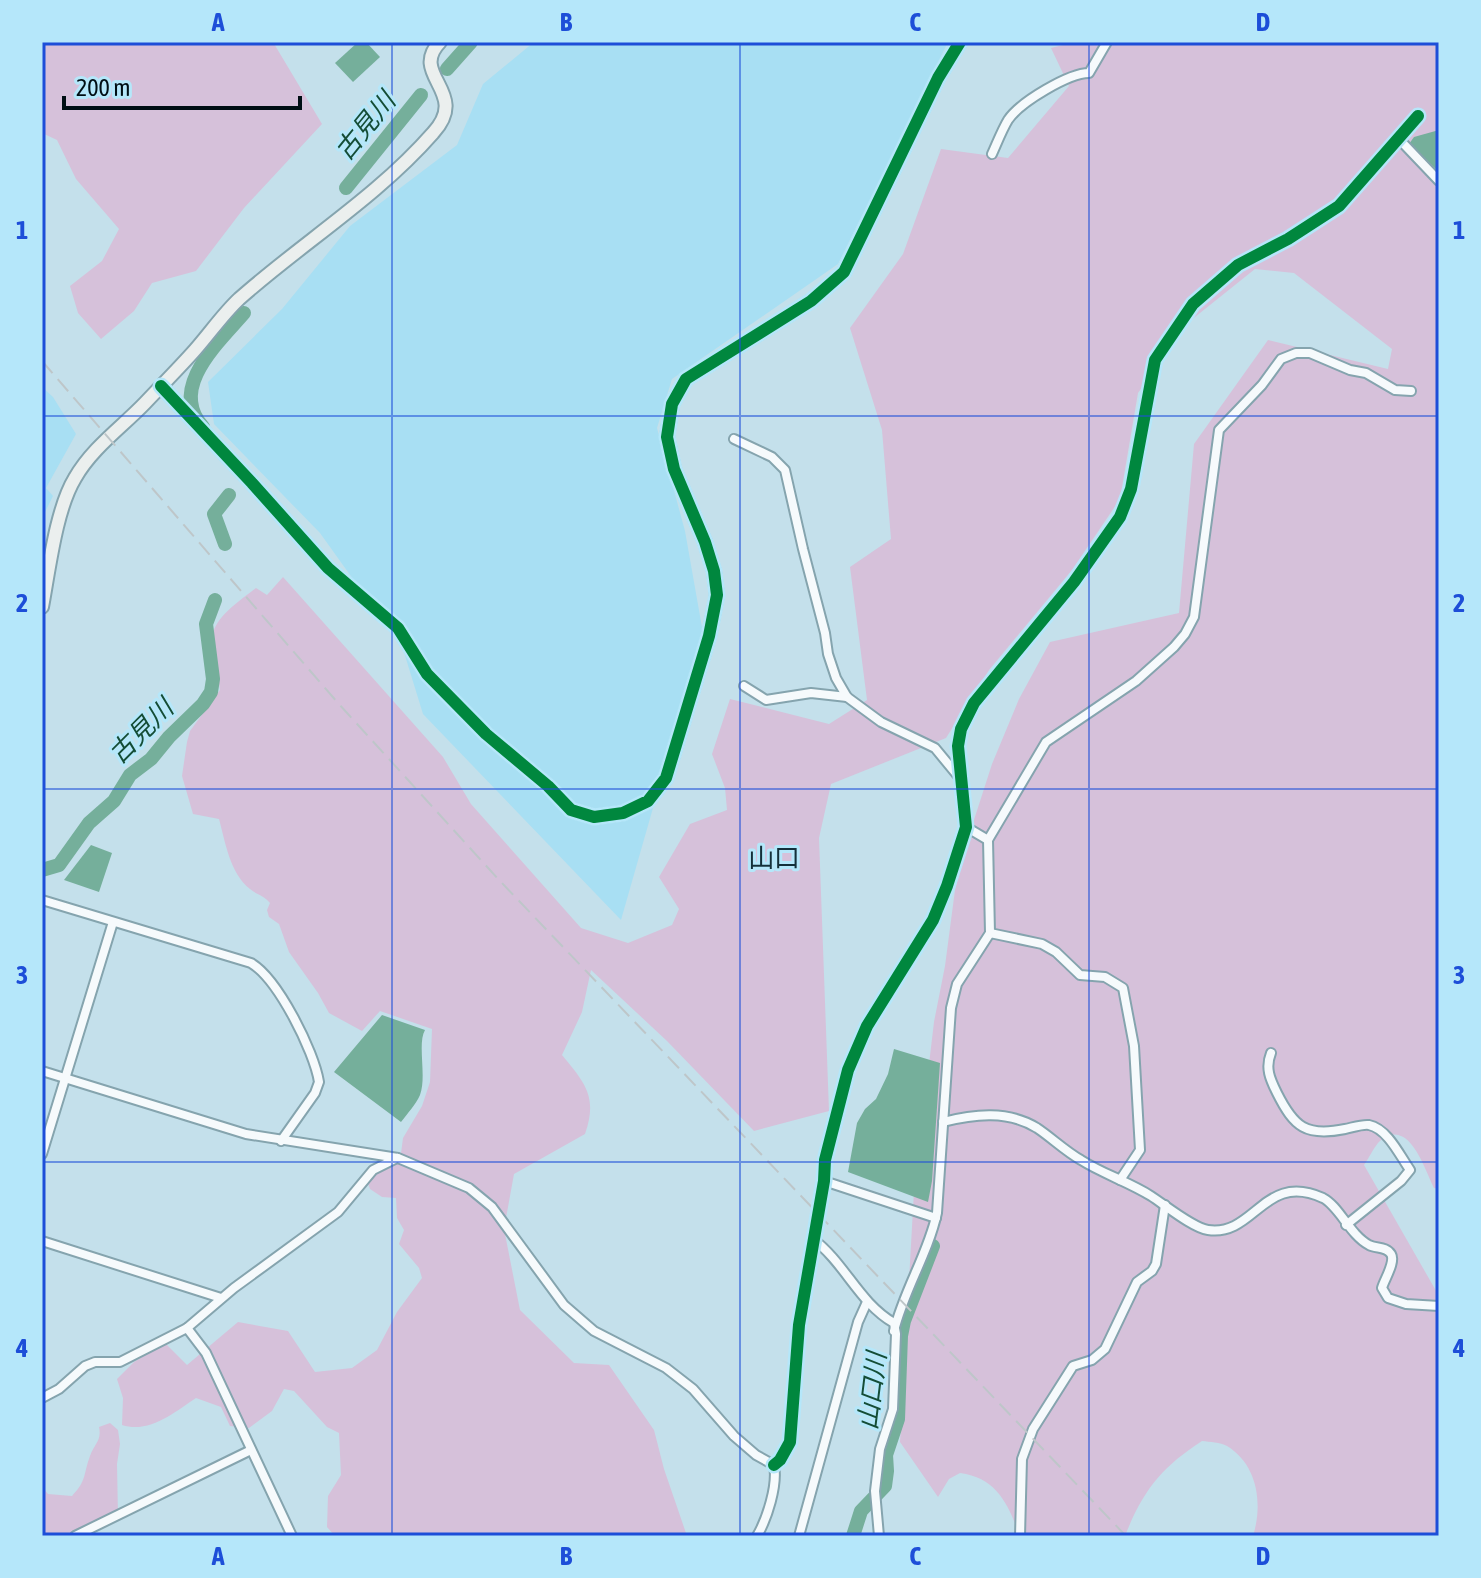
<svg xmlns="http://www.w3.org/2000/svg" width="1481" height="1578" font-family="'Asap Condensed','Noto Sans JP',sans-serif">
<rect width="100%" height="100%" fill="#c4e0eb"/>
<g fill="#a8dff3">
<polygon points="534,42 948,42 838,264 672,379 657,428 685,531 703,633 621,920 423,714 403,649 320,533 214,424 208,382 282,309 350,226 457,145 483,84"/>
<polygon points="42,387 53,397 76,434 46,488 53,496 42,518"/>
</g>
<g fill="#d6c1da">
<polygon points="42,42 273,42 322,124 244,208 196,271 152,283 134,311 101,339 78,313 70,286 102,261 119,229 76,179 57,140 42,133"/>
<path d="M1075 42H1439V1189L1434 1188C1424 1168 1408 1114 1378 1143 1373 1149 1369 1158 1364 1165L1439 1296V1536H1253C1263 1504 1258 1465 1227 1446 1220 1442 1210 1442 1202 1441 1162 1467 1143 1490 1125 1536H1020C1008 1504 997 1478 960 1473L949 1479 938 1497 900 1442 914 1191 934 1022 945 966 955 890 973 823 992 764 1019 699 1050 642 1179 613 1194 444 1268 340 1388 369 1392 349 1294 273 1255 269 1185 325 1138 393 1120 499 1072 570 989 670 946 738 831 784 819 838 829 1111 754 1131 667 1041 591 970 582 1012 562 1055C585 1083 598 1097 585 1134L514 1174 504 1229 520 1310 574 1363 609 1365 654 1430 664 1469 687 1536H335L327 1527 328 1496 341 1475 339 1433 327 1427 294 1391 284 1389 272 1411 249 1428 230 1426 221 1407 196 1398C175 1412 149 1434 122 1425L123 1398 117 1379 134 1362 165 1343 187 1365 238 1322 288 1331 315 1372 352 1368 377 1350 397 1312 422 1278 419 1268 399 1244 404 1230 397 1218 396 1198 382 1197 370 1189 367 1181 374 1172 400 1161 403 1138 422 1106 430 1082 432 1029 380 1011 362 1031 329 1013 318 993 289 952 279 924 269 917 267 910 270 903C264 895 257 895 250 889 230 874 225 841 219 819L193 814 182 776 187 742 190 731 220 690C218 674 211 655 212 640 212 618 241 600 256 588L267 595 283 577 443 757 471 804 581 928 628 943 672 925 679 909 659 877 690 824 727 810 725 788 712 754 730 699 829 724 867 700 850 567 891 539 882 430 850 328 903 254 941 149 1008 158 1069 86 1051 48Z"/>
<path d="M110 1423 118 1430 120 1444 117 1464 118 1516C92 1541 76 1536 42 1536V1487L48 1494 72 1496C87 1480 83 1475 90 1456 94 1444 102 1441 99 1427Z"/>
</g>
<g fill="#75af9b">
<polygon points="358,42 366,42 380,57 353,82 335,63"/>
<polygon points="1439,130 1439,172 1409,144 1414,137"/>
<polygon points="91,845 112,853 99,892 64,880"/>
<path d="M382 1015 425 1030C417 1044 427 1076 420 1095 416 1104 407 1114 401 1122L334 1072Z"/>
<polygon points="894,1049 940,1063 932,1181 928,1202 848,1172 857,1123 865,1109 876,1099 888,1074"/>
</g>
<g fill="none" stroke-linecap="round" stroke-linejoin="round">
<g stroke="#75af9b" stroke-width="14">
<polyline points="447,69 471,42"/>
<polyline points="346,188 421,95"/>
<path d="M203 427C167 388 219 342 244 313"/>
<polyline points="225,544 214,514 229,495"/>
<polyline points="42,870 59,865 89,823 114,801 130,775 151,759 169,737 203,704 211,692 213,679 206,624 215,600"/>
<polyline points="853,1536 861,1511 885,1486 887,1471 886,1455 898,1419 901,1336 904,1321 933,1246"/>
</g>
<defs>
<g id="street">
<polyline points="1399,139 1439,181"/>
<path d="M992 154C997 143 1002 130 1008 120 1020 102 1069 73 1089 73L1107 42"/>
<polyline points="734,439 772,457 785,470 803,549 825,633 828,654 836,678 847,697 881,722 935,748 963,782"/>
<polyline points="744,686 766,700 811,693 847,697"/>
<polyline points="966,827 988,840"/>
<path d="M42 900 251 963C278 979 314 1051 319 1082L315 1093 281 1141"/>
<polyline points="990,933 1042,944 1056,952 1080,975 1105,977 1123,988 1134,1046 1140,1150 1120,1180"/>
<path d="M1271 1053C1265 1068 1270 1079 1277 1093 1294 1127 1306 1137 1345 1129 1351 1128 1362 1124 1369 1125 1388 1129 1400 1156 1410 1170L1401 1181 1346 1225"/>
<polyline points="42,1071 246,1134 398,1158 469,1188 492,1207 564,1305 594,1331 666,1368 693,1389 734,1436 756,1455 774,1465"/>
<path d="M943 1122C974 1114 1008 1110 1037 1128 1052 1138 1065 1151 1081 1160 1103 1174 1129 1182 1151 1196 1165 1205 1193 1228 1208 1230 1255 1237 1264 1171 1323 1198 1339 1206 1350 1235 1369 1245 1376 1249 1386 1246 1391 1254 1396 1262 1384 1280 1382 1288L1388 1298 1406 1304 1439 1306"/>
<polyline points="42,1154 113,922"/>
<polyline points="824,1181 936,1218"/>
<path d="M813 1239C845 1263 859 1303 894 1323L896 1334 893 1409 880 1449 875 1491 879 1536"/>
<polyline points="42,1241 221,1298"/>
<polyline points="187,1328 206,1353 292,1536"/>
<path d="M894 1331C904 1290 928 1254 937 1213L951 1008 957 984 990 933 988 840 1046 742 1136 681 1174 647 1185 634 1194 617 1219 430 1262 385 1281 359 1296 353H1310L1350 370 1366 373 1395 390 1411 391"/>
<polyline points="42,1398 59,1389 85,1366 95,1362 120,1362 187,1328 234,1288 338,1212 373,1170 397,1158"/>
<polyline points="774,1465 780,1460 790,1442 799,1325 824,1181 825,1160 848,1070 867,1026 933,920 947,886 966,827 958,746 961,729 974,703 1074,582 1120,517 1131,489 1155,360 1193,304 1238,265 1288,239 1339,206 1418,116"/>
<polyline points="75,1536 251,1450"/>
<path d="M757 1536C767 1519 778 1485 774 1465"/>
<polyline points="799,1536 858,1322 867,1302"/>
<polyline points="1020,1536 1022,1459 1033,1429 1073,1366 1092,1360 1105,1349 1137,1282 1152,1271 1156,1264 1165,1205"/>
</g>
<g id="secondary">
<polyline points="161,386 252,483 328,568 398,628 427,674 486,734 548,786 571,810 594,817 623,813 648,801 666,778 709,636 717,595 714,571 705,542 674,469 667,437 672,404 686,379 811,301 844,272 938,78 960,42"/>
<path d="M42 607C49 570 56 509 75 478 92 448 122 427 145 403 162 385 179 368 195 350 210 333 223 314 239 299 302 243 377 197 433 133 471 92 408 75 440 42"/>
</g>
</defs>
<use href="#street" stroke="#85a4ae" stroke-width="12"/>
<use href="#secondary" stroke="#85a4ae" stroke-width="16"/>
<use href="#street" stroke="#f6fafc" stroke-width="8"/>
<use href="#secondary" stroke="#ebefee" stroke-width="12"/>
<polyline stroke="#bec6c9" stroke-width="2" stroke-dasharray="16 8" stroke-linecap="butt" points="42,361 338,703 500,881 1126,1536"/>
<defs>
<g id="cycleway">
<polyline points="161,386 252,483 328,568 398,628 427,674 486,734 548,786 571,810 594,817 623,813 648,801 666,778 709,636 717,595 714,571 705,542 674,469 667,437 672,404 686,379 811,301 844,272 938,78 960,42"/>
<polyline points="774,1465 780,1460 790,1442 799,1325 824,1181 825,1160 848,1070 867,1026 933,920 947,886 966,827 958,746 961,729 974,703 1074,582 1120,517 1131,489 1155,360 1193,304 1238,265 1288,239 1339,206 1418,116"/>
</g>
</defs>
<use href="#cycleway" stroke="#b5e7fa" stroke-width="17"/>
<use href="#cycleway" stroke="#00873e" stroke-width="12"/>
</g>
<path fill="none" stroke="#1d4ed8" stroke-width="2" stroke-opacity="0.55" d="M392 42V1536M740 42V1536M1089 42V1536M42 416H1439M42 789H1439M42 1162H1439"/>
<g text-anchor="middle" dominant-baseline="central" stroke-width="6" stroke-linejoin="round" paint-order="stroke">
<g font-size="26" font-style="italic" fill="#144d36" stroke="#b5e7fa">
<text transform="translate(365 126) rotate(-51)">古見川</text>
<text transform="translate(141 731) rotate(-45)">古見川</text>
<text transform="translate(872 1391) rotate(-83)">山口川</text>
</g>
<g font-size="26" fill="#14303a" stroke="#b5e7fa">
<text x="774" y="858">山口</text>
</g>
</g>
<rect width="1481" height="1578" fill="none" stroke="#b5e7fa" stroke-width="88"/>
<path d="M64 96v12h236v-12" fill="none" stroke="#000e14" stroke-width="4"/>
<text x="76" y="96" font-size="24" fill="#000e14" stroke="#b5e7fa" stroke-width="6" paint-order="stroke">200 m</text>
<rect x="44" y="44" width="1393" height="1490" fill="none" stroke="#1d4ed8" stroke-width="3"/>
<g font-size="26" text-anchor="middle" font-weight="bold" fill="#1d4ed8">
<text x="218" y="31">A</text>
<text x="566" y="31">B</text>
<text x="915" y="31">C</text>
<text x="1263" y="31">D</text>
<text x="22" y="239">1</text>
<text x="1459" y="239">1</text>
<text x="22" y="612">2</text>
<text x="1459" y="612">2</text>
<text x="22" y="984">3</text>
<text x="1459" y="984">3</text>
<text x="22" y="1357">4</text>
<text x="1459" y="1357">4</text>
<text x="218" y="1565">A</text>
<text x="566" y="1565">B</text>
<text x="915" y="1565">C</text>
<text x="1263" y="1565">D</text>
</g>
</svg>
